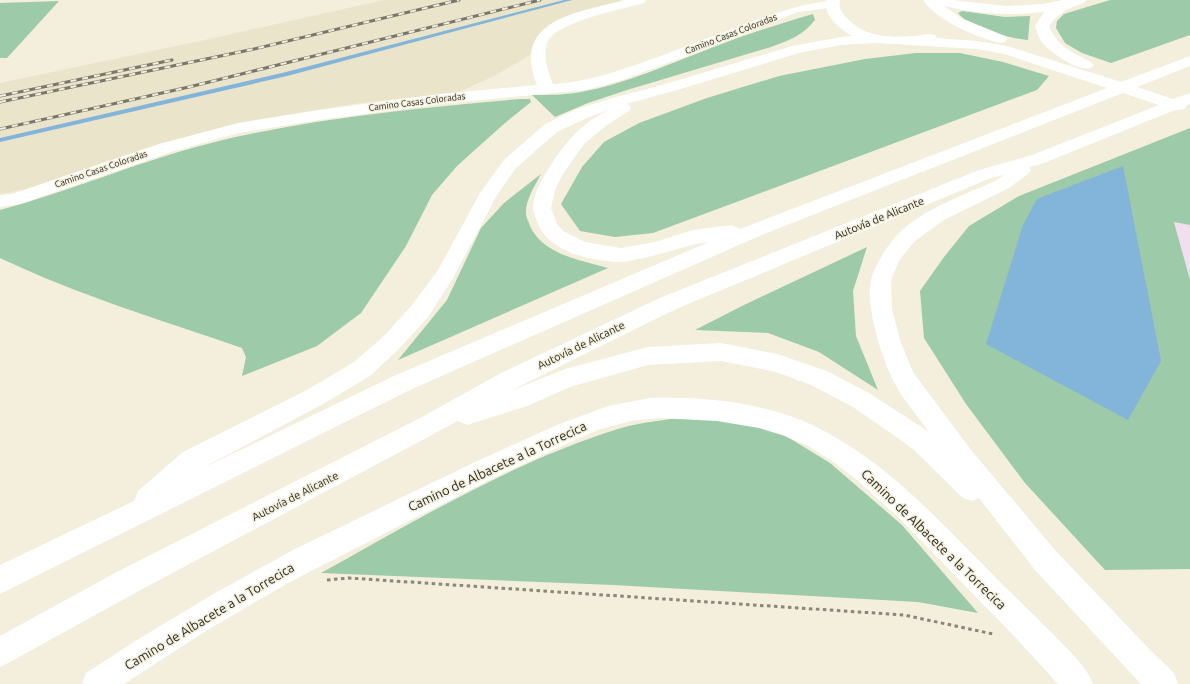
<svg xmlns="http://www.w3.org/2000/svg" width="1190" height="684" font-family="Ubuntu,sans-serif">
<rect width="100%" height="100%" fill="#f3efdc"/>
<polygon fill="#f1deef" points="1174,221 1190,225 1190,280"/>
<polygon fill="#e9e4ca" points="384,0 628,0 552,26 537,36 533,53 498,74 459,92 353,104 248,121 149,147 27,189 0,194 0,83 200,41"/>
<g fill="#9dcaa8">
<polygon points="1110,0 1190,0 1190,35 1111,63 1082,53 1065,43 1056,28 1057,21 1064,14"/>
<polygon points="59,1 7,58 0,58 0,3"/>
<path d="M962 11 1005 17 1030 16 1028 40C1011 39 968 27 958 13Z"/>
<path d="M813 14 815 20C802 36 790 40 771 47L627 90 588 103 555 117 532 95C549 95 565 95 581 92 626 84 669 64 711 48 745 35 778 24 813 14Z"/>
<polygon points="916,53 960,53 1003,62 1049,76 1037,90 653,233 615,237 580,231 561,204 582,167 604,142 639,123 707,98 779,76 865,59"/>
<path d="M520 99H530L531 102 505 123 457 166 432 195 406 246 361 313 317 346 242 376 246 357 242 348C161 320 78 295 0 258V210C71 191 139 161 211 143 311 118 417 108 520 99Z"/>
<polygon points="1190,128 1190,225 1174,222 1190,280 1190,569 1105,570 1025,483 966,404 924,338 920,291 944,257 969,226 1019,196"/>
<path d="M541 174C535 186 525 200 526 214 526 218 529 222 530 226 543 255 581 260 608 268L398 360 447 300 481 228 504 203Z"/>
<polygon points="867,247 853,291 856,336 878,390 819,352 768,333 695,330 742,306"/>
<path d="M677 418 734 421 781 433 830 463 902 525 978 613 918 602 613 585 321 573C417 520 512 462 618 429 636 423 658 421 677 418Z"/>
</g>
<polygon fill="#83b4d9" points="1123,166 1161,361 1128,420 986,344 1023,225 1037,199"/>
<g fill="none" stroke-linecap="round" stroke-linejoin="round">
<polygon fill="#83b4d9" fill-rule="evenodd" points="564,0 572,0 287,76 0,142 0,138 286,72"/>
<polyline stroke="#89867a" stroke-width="3" stroke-dasharray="3.5 3.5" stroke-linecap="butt" points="327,580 349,578 904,615 993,634"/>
<g fill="#fff" fill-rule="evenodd">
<path d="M624 0H646L644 3C622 9 562 21 549 39 541 51 548 72 553 84 589 82 621 70 655 58 678 49 701 41 724 32 754 21 805 0 837 1L839 4 837 7 798 12 735 38 622 80 586 90 440 104 319 120 239 133 171 152 20 204 0 207V195L12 194 159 144 238 123 319 110 440 94 537 85C511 19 577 13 624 0Z"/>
<path d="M650 398C709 396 773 403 826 432 895 469 949 531 1004 586 1022 603 1040 621 1058 639 1071 653 1086 666 1093 684H1058L1015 637 900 519 856 479 832 461 808 446 782 435 759 428 717 421 659 418 631 421 598 430 553 450 493 478 288 583 209 629 124 684H82L86 673 137 640 215 593 295 549 475 462 557 425 608 406Z"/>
</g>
<g fill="#fff" fill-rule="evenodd">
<path d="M826 0H840C838 8 842 13 848 19 868 41 903 38 930 34L935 35 937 38 977 41 1007 46 1121 82 1190 56V66L1137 87 1173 99 1190 93V104L1187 105 1185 109 1175 110 1044 163 1029 167 1031 170 1028 174 1009 188 944 220 915 241 900 259 891 280 892 309 900 340 913 372 971 450 1055 550 1151 651 1174 673 1178 684H1141L1035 570 979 498 972 501 963 498 912 448 853 407 811 385 776 372 721 361 648 365 570 387 527 406 467 425 458 421 135 593 10 662 0 667V636L115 573 420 418 503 372 662 297 979 170 1032 155 1159 105 1123 93 764 234 412 389 0 594V565L134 501 138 491 183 452 307 390 354 362 384 336 412 305 438 270 480 193 504 160 545 124 577 109 612 98 662 85 792 46 841 37 852 36C840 29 823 16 826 0ZM877 43 977 49 1004 54 1107 88 740 229 732 225 693 230 655 242 621 248 585 242 563 231 557 224 551 208 555 190 563 174 584 144 607 125 629 111 631 108 629 105 626 104 674 91 799 53 841 45ZM608 110C596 117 581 126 572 137 559 151 532 189 533 208 533 211 535 216 536 219 546 252 590 261 620 262 626 262 632 260 638 259 662 255 684 245 709 242L396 375 199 470 323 404 370 376 400 348 428 317 452 280 497 195 516 168 557 132 589 117ZM1004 175 997 180C966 194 926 208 901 231 890 241 874 266 871 280 865 306 882 359 894 382 903 400 918 416 929 432L869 393 827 371 777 354 721 343 648 347 565 369 508 392 676 309 991 178Z"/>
<path d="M923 0H952L1006 6 1043 4 1063 0H1086L1084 3C1070 7 1057 14 1049 26 1058 47 1072 52 1091 62L1094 65 1091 68C1078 72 1049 52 1041 41 1038 36 1037 31 1035 26L1044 12C1011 16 977 14 944 6L961 18 1005 36 1007 39 1005 42 1000 43C975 37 938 21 923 0Z"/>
</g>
<defs>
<g id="rail">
<polyline points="0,96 172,60"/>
<polyline points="0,102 254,49 459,0"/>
<polyline points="0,129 189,87 540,0"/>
</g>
</defs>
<use href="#rail" stroke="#79766b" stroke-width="3"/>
<use href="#rail" stroke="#f3efdc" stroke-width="2" stroke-dasharray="6" stroke-linecap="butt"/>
</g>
<g text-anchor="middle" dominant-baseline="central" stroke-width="3" stroke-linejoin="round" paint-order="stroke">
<g font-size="9" fill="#2b2a23" stroke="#f3efdc">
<text transform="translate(731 34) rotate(-21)">Camino Casas Coloradas</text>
<text transform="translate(417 102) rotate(-7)">Camino Casas Coloradas</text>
<text transform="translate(101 169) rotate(-19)">Camino Casas Coloradas</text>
</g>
<g font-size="11" fill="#2b2a23" stroke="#f3efdc">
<text transform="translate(879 218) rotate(-22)">Autovía de Alicante</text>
<text transform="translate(581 345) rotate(-26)">Autovía de Alicante</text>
<text transform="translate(295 496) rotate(-27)">Autovía de Alicante</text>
</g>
<g font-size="13" fill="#2b2a23" stroke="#f3efdc">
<text transform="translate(497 466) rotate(-25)">Camino de Albacete a la Torrecica</text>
<text transform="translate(934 539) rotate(44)">Camino de Albacete a la Torrecica</text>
<text transform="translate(209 616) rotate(-31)">Camino de Albacete a la Torrecica</text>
</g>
</g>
</svg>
